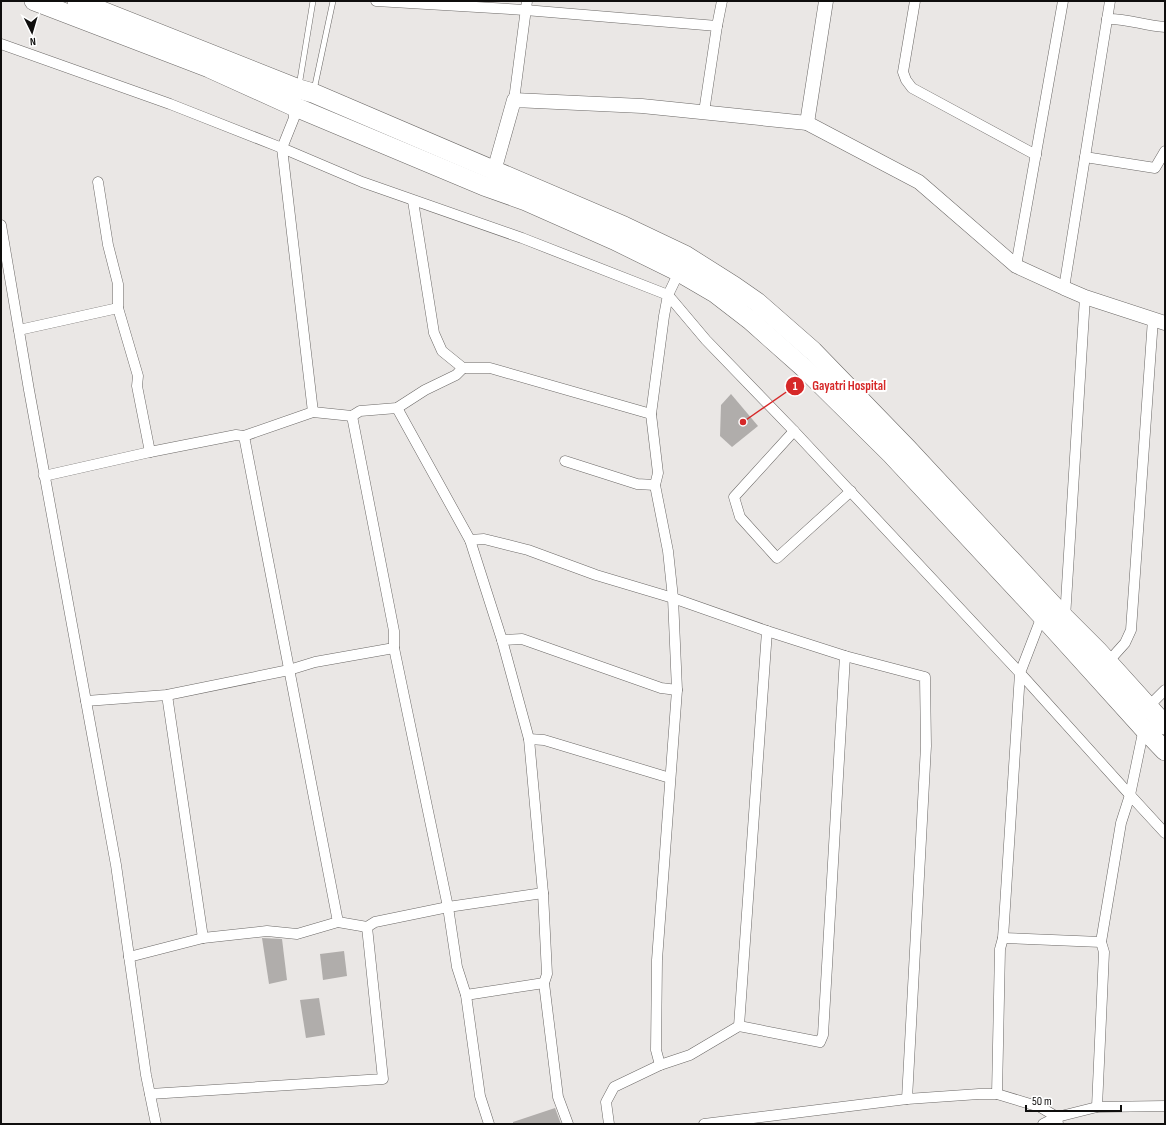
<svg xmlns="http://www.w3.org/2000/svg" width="1166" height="1125" font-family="'Sofia Sans Condensed',sans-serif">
<rect width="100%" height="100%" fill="#eae7e5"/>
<g fill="#b0adab">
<polygon points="731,394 758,426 732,447 720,436 721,405"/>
<polygon points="262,938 282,939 287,980 269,984"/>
<polygon points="344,951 347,976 323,980 320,954"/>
<polygon points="319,998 325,1035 306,1038 300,1000"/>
<polygon points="555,1108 561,1124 513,1124 513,1122"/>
</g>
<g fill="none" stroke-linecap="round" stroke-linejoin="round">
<defs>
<g id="lane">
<polyline points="299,86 313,1"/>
<polyline points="314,90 333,1"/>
</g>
<g id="street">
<polyline points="376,1 525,10 717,26"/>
<polyline points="915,1 903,72 906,80 912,88 1036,155"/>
<path d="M1107 19C1126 18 1145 26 1165 27"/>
<polyline points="1,44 170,104 282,148 362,182 522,238 668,295 706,340 794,431 1020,673 1003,938 1000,949 997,1094"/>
<polyline points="514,100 527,1"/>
<polyline points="293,105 294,118 282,148 313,412"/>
<polyline points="704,112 717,26 722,1"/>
<polyline points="1085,157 1155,168 1165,151"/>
<polyline points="98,182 108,245 118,284 118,308 138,376 137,386 150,452"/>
<polyline points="413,201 434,333 442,351 463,368 490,368 651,414"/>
<polyline points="1,225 29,390 116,865 146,1075 156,1124"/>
<polyline points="1016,266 1063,1"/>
<polyline points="1064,288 1110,1"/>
<polyline points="19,330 118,308"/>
<polyline points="397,408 470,540 502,640 529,739 543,893 547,974 544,983 558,1097 568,1124"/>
<polyline points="352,416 394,631 394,648 448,907 457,967 466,995 480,1096 489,1124"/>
<polyline points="794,431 734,497 740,517 777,558 851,491"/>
<polyline points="244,436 338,922"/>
<polyline points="565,461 637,484 655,485"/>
<polyline points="44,476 150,452 236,435 244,436 313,412 352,416 360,411 397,408 425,390 456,375 463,368"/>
<polyline points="470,540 484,539 528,550 596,575 673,598 767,631 845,656 925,677 926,746 907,1099"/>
<polyline points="1042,616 1020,673 1130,795"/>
<polyline points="1065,618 1085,297"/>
<polyline points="502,640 522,639 661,688 677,690"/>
<polyline points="1108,662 1125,643 1131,630 1153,319"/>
<polyline points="167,695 203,938"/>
<polyline points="86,701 167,695 289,670 315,662 394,648"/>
<polyline points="1147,710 1148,707 1165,690"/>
<polyline points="529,739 544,740 670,778"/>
<polyline points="1130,795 1144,728"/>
<polyline points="1003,938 1101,942"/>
<polyline points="129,957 203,938 267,931 297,934 338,922 367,927 375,922 448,907 543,893"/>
<polyline points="466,995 544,983"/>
<polyline points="739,1026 767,631"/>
<polyline points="660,1065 656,1050 657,960 677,690 673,598 668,551 655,485 658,473 651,414 664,316 668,295 679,272"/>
<polyline points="150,1094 383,1079 367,927"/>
<polyline points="1097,1107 1104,952 1101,942 1121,823 1130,795 1165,833"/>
<polyline points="609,1124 606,1102 614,1087 660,1065 690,1055 739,1026 820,1042 823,1035 845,656"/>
<polyline points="704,1124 907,1099 979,1094 997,1094 1040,1107 1057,1117 1058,1124"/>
<polyline points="1043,1124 1057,1117 1097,1107 1165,1106"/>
</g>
<g id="secondary">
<polyline points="807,123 826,1"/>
<polyline points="494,171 514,100 642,106 807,123 919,182 1016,266 1064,288 1085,297 1165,323"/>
</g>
<g id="highway">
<polyline points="34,1 209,68 293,106 484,186 526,201 614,240 679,272 715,293 750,320 804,368 891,454 1042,616 1144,729 1165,751"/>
<polyline points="77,1 299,89 313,93 624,226 685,255 734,286 757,302 813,351 907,448 1065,618 1097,650 1165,725"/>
</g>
</defs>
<use href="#lane" stroke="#6b6866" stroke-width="6"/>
<use href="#street" stroke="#6b6866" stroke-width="11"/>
<use href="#secondary" stroke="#6b6866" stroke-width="15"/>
<use href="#highway" stroke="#6b6866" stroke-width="20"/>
<use href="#lane" stroke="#fff" stroke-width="5"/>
<use href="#street" stroke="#fff" stroke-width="10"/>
<use href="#secondary" stroke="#fff" stroke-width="14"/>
<use href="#highway" stroke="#fff" stroke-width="19"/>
</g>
<path fill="none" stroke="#d62828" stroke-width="1.5" d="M743 422L795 386"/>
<g fill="#d62828" stroke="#fff" stroke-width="1.5">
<circle cx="743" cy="422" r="4"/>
<circle cx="795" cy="386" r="10"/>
</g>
<g font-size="12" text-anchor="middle" font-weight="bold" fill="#fff">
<text x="795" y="390">1</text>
</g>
<g font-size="13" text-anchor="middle" font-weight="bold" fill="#d62828" stroke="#fff" stroke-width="4" stroke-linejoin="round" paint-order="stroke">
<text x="849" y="390">Gayatri Hospital</text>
</g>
<rect width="1166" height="1125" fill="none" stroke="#0f0e0d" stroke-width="4"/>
<g transform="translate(32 32) rotate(175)" stroke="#ffffff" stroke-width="3" paint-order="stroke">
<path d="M0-3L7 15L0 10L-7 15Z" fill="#0f0e0d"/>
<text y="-6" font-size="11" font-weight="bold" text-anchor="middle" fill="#0f0e0d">N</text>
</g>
<path d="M1026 1105v6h95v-6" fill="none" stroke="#0f0e0d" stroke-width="2"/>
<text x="1032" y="1105" font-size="12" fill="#0f0e0d" stroke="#ffffff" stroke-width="3" paint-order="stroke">50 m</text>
</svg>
